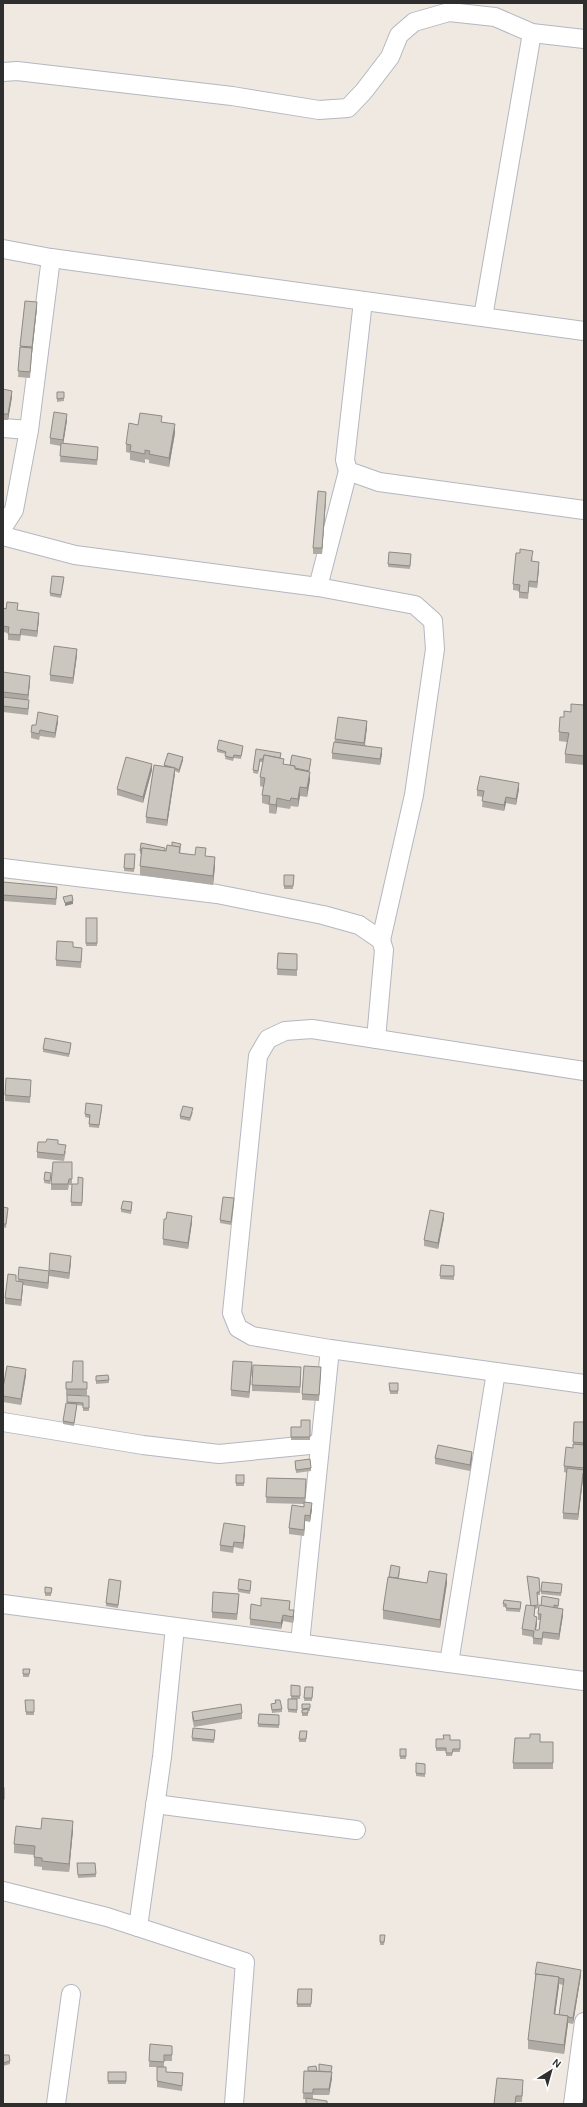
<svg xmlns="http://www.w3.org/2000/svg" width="587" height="2107" font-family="Karla,sans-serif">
<rect width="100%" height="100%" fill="#efe9e1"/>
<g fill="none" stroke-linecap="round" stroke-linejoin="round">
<defs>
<g id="minor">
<polyline points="3,72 17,71 232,96 319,110 348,108 364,91 390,57 399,35 414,22 449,12 495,17 532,33 584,39"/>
<polyline points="3,249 51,258 584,331"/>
<polyline points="363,301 345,460 348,471 379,482 584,510"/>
<polyline points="483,317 532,33"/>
<polyline points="3,428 29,430 14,510 3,527"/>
<polyline points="29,430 51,258"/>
<polyline points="3,536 75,555 318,587 415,605 433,621 435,649 414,795 381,940"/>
<polyline points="318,587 348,471"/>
<polyline points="3,868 217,894 323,915 359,925 381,940 384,950 376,1039"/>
<polyline points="584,1071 312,1029 285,1031 268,1039 258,1056 232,1313 238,1328 252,1336 330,1349 584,1384"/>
<polyline points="3,1422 143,1445 219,1454 320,1444"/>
<polyline points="3,1604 584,1681"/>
<polyline points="300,1643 330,1349"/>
<polyline points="449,1663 496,1372"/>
<polyline points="155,1804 356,1830"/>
<polyline points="3,1891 107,1917 245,1962 234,2104"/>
<polyline points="138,1927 162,1757 175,1627"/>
<polyline points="56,2104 71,1994"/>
<polyline points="573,2104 584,2022"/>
</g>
</defs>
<use href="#minor" stroke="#b4b7c1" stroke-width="20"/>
<use href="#minor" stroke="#fff" stroke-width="18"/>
</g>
<g fill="#afaba4" fill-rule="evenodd">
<polygon points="25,301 37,308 32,354 30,378 18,377 20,347"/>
<polygon points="3,389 12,397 8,420 3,420"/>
<polygon points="57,392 64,392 64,401 57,402"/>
<polygon points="67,420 63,444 98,453 97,465 60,462 61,446 50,444 50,438"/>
<polygon points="162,422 175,433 169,467 149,463 149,460 145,459 145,463 130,460 130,453 126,452 126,444 138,425"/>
<polygon points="326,498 322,554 313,554 313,548"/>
<polygon points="389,552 411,554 410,569 388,567"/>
<polygon points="533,557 532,561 539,568 537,588 529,587 528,599 519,598 519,591 513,590 513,584"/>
<polygon points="64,580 61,598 50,596 50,593"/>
<polygon points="3,608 18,610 39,619 37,637 21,635 20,641 8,640 8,633 3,632"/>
<polygon points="77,655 73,684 50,681 50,675"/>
<polygon points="3,672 30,682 28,700 29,706 28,715 3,712"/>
<polygon points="584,705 584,765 565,763 565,754 567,742 559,741 559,732 564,717 571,712"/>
<polygon points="58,722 55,738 40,736 39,740 31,738 31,732 36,725"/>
<polygon points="367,727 365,745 382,754 380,765 332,759 332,753 335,739"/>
<polygon points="217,749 243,749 241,759 234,758 233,761 225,759 226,754 217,752"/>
<polygon points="256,749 280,758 284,764 290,765 311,762 309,772 310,780 307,797 300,796 298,807 291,806 290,809 277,807 276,814 269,813 269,805 262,803 262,795 263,787 260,786 260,777 263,762 260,762 258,774 253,773"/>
<polygon points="168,753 183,760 179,773 175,771 167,826 146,823 146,817 164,766"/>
<polygon points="152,770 143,803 117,795 117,789"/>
<polygon points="519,789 516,805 506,803 504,811 482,807 483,797 477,796 477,790"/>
<polygon points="181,847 180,854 195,855 206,856 215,866 213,885 140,875 140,866 141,854 140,854 140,851 166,851"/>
<polygon points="125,854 135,854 134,872 124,871"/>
<polygon points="284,875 294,875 293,889 284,889"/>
<polygon points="3,882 57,893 56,905 3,901"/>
<rect x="86" y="918" width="11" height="28"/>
<polygon points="73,947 82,954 81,968 56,966 56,960"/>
<polygon points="278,953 297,954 297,976 277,975"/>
<polygon points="71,1046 69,1057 43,1052 43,1049"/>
<polygon points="31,1086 30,1103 5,1101 5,1095"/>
<polygon points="102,1108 99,1128 89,1127 89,1118 85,1117 85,1114"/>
<polygon points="193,1112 190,1121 180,1119 180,1116"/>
<polygon points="66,1151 64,1161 37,1158 37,1152"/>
<polygon points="72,1162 72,1184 78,1184 83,1178 82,1206 71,1206 72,1185 69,1185 68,1190 51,1190 51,1184"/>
<polygon points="45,1172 51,1173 50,1184 44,1183"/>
<polygon points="234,1202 231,1225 220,1223 220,1220"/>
<polygon points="132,1205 131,1214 121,1212 121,1209"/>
<polygon points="3,1207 8,1211 6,1228 3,1227"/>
<polygon points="444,1218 438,1249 424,1246 424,1240"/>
<polygon points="192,1222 188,1249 163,1245 163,1239"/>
<polygon points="50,1253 71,1262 69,1279 49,1276 48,1289 23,1285 21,1306 5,1304 5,1298 16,1281 18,1282 18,1279 49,1271"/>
<polygon points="441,1265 454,1266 454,1280 440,1279"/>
<polygon points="252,1368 249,1398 231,1396 231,1390"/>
<polygon points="301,1373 300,1393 252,1391 252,1385"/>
<polygon points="321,1373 319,1401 302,1400 302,1394"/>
<polygon points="26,1375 21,1405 3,1402 3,1388"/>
<polygon points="108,1375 109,1383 96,1384 96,1376"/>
<rect x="66" y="1382" width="21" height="13"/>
<polygon points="389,1383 398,1383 398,1394 390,1394"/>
<polygon points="67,1395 89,1396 89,1411 83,1411 83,1406 77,1405 74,1426 63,1424 63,1421 67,1403"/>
<polygon points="310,1420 310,1440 291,1440 291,1427 301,1427"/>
<polygon points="574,1422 584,1422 584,1480 583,1479 578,1520 563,1519 563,1513 567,1473 564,1472 564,1466 573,1448"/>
<polygon points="435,1458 472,1458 470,1471 435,1464"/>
<polygon points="295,1461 311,1468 311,1471 296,1473"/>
<rect x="236" y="1475" width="8" height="11"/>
<polygon points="267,1478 306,1479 305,1502 312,1509 310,1522 305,1521 304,1536 289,1534 289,1528 304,1507 304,1504 266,1503"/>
<polygon points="245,1532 243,1549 234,1547 233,1553 220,1551 220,1545"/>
<polygon points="400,1570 399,1578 427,1583 447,1583 440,1628 383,1619 383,1610 389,1577"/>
<polygon points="527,1576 539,1578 540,1595 537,1595 538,1608 535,1609 534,1616 537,1623 536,1630 539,1630 540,1620 538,1620 538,1614 541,1606 559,1602 558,1608 563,1615 559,1640 543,1638 542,1645 533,1644 533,1637 522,1635 522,1629 531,1605"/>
<polygon points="121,1584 118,1608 106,1606 106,1603"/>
<polygon points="251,1584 250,1594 238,1592 238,1589"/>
<polygon points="45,1587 52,1588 51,1596 45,1596"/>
<polygon points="562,1587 561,1596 541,1594 541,1591"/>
<polygon points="239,1600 237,1620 212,1618 212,1612"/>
<polygon points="504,1600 521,1605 520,1612 506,1611 506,1607 503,1607"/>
<polygon points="261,1606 290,1607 290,1610 294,1616 293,1623 283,1621 281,1629 250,1625 250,1619"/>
<polygon points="23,1669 30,1669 29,1677 23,1677"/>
<polygon points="291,1685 300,1686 300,1699 291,1699"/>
<polygon points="305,1687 313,1687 312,1701 304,1701"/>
<polygon points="288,1699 297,1699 297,1713 288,1712"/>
<polygon points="25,1700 34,1700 34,1715 26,1715"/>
<polygon points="275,1700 282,1709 282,1712 272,1713 271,1704 275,1703"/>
<polygon points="302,1704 310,1704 310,1711 308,1711 308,1716 302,1716"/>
<polygon points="192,1712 242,1713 242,1719 194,1727 192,1718"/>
<polygon points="259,1714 279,1715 279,1728 258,1727"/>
<polygon points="215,1730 214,1743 192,1741 192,1738"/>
<polygon points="300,1731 307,1731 306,1742 299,1742"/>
<polygon points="436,1739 450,1740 460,1740 460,1752 453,1752 452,1756 446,1756 446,1751 436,1751"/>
<polygon points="540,1742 553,1742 553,1769 513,1769 513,1763"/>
<rect x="400" y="1749" width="6" height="10"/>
<polygon points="416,1763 425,1764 425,1777 416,1776"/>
<polygon points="41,1829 73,1830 69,1872 42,1870 42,1867 34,1866 34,1855 14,1853 14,1844"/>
<polygon points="77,1863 95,1863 96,1877 78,1878"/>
<polygon points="385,1938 384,1945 380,1945 380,1942"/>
<path d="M535 1974 581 1975 573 2024 568 2023 564 2054 528 2049V2040L535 1980ZM559 1984 563 1985 559 2015 555 2014Z"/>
<polygon points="298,1989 312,1989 311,2007 297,2007"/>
<polygon points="150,2044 172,2052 172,2061 164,2061 164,2067 166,2072 183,2079 182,2091 157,2087 157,2067 149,2067"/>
<polygon points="3,2055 10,2061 10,2064 3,2066"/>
<polygon points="304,2071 331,2072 332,2078 329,2095 313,2095 313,2099 303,2099"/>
<rect x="108" y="2072" width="18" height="12"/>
<polygon points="523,2086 522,2102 516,2102 515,2104 494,2104"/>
</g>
<g fill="#8e8b86">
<polygon points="37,302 37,308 32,353 32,347"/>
<polygon points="12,391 12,397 8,420 8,414"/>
<polygon points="67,414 67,420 63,446 63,440"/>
<polygon points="175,424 175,433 169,467 169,458"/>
<polygon points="326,492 326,498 322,554 322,548"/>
<polygon points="539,562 539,568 537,588 537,582"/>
<polygon points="39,613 39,619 37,637 37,631"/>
<polygon points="77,649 77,655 73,684 73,678"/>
<polygon points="30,676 30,682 28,701 28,695"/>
<polygon points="58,716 58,722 55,738 55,733"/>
<polygon points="367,721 367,727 364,749 364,743"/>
<polygon points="382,748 382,754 380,765 380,759"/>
<polygon points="183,757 183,760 179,773 179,770"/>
<polygon points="152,764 152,770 143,803 143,797"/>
<polygon points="175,768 175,774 167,826 167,820"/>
<polygon points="310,772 310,780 307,797 307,788"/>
<polygon points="519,783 519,789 516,805 516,799"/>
<polygon points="300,787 300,796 298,807 298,799"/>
<polygon points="506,797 506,803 504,811 504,805"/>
<polygon points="277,798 277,807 276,814 276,805"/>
<polygon points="215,857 215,866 213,885 213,876"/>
<polygon points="73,901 73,904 65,906 65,903"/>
<polygon points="444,1213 444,1218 438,1249 438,1243"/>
<polygon points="192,1216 192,1222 188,1249 188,1243"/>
<polygon points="71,1256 71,1262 69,1279 69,1273"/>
<polygon points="49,1271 49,1277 48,1289 48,1283"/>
<polygon points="23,1282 23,1288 21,1306 21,1300"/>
<polygon points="252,1362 252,1368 249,1398 249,1392"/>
<polygon points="26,1369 26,1375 21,1405 21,1399"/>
<polygon points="472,1452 472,1458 470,1471 470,1465"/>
<polygon points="583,1473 583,1479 578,1520 578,1514"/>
<polygon points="312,1503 312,1509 310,1522 310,1516"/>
<polygon points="305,1515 305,1521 304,1536 304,1530"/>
<polygon points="245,1526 245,1532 243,1549 243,1543"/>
<polygon points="447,1574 447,1583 440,1628 440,1620"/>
<polygon points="563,1609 563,1615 559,1640 559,1634"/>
<polygon points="294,1610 294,1616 293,1623 293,1617"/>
<polygon points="283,1615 283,1621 281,1629 281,1623"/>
<polygon points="537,1617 537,1623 535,1636 535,1630"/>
<polygon points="73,1821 73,1830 69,1872 69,1864"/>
<polygon points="581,1970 581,1975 573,2024 573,2018"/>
<polygon points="559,1977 559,1986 554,2023 554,2014"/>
<polygon points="568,2016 568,2024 564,2054 564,2045"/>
<polygon points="332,2072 332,2078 329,2095 329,2089"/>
</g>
<g fill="#cbc7bf" stroke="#8e8b86">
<polygon points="25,301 37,302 32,347 20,346"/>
<polygon points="20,347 32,348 30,372 18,371"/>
<polygon points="3,389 12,391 8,414 3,414"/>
<polygon points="57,392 64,392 64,398 57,399"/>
<polygon points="54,412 67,414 63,440 50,438"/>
<polygon points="140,413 162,416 161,422 175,424 169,458 149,454 150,451 145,450 145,454 130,451 131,445 126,444 129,423 138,425"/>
<polygon points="61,443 98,447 97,460 60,456"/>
<polygon points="318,491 326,492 322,548 313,548"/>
<polygon points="520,549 533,551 531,561 539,562 537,582 529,581 528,593 519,592 520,585 513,584 516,553 520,553"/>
<polygon points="389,552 411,554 410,566 388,564"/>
<polygon points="52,576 64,577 61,595 50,593"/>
<polygon points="7,602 18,603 17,610 39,613 37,631 21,629 20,635 8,634 9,627 3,626 3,608 6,609"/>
<polygon points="54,646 77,649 73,678 50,675"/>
<polygon points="3,672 30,676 28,695 3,692"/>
<polygon points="3,697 29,700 28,709 3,706"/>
<polygon points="571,704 584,705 584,756 565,754 569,733 559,732 560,717 564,717 564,711 571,712"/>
<polygon points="38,712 58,716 55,733 40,730 39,734 31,732 32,725 36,725"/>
<polygon points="338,717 367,721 364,743 335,739"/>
<polygon points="219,740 243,746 241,756 234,755 233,758 225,756 226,752 217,749"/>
<polygon points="334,742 382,748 380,759 332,753"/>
<polygon points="256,749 281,753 280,758 264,755 263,759 260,759 258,771 253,770"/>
<polygon points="168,753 183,757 179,770 175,768 164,765"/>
<polygon points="264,755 284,759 283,764 295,766 295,769 310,772 307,788 300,787 298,799 291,798 290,801 277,798 276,805 269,804 270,796 262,795 265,778 260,777"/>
<polygon points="292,755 311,759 309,771 295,768 295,766 290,765"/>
<polygon points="126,757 152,764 143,797 117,789"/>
<polygon points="154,765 175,768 167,820 146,817"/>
<polygon points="480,776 519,783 516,799 506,797 504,805 482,801 484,791 477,790"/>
<polygon points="172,842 181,844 180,847 172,846"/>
<polygon points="141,843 165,848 165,851 142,848 141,851 140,851"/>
<polygon points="167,845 180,847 179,853 195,855 196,847 206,848 205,856 215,857 213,876 140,866 142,848 166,851"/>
<polygon points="125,854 135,854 134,869 124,868"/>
<polygon points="284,875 294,875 293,886 284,886"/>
<polygon points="3,882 57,887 56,899 3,895"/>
<polygon points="72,895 73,901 65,903 63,897"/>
<rect x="86" y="918" width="11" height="25"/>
<polygon points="57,941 73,942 73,947 82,948 81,962 56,960"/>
<polygon points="278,953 297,954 297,970 277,969"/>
<polygon points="45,1038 71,1043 69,1054 43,1049"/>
<polygon points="6,1078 31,1080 30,1097 5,1095"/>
<polygon points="86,1103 102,1105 99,1125 89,1124 90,1115 85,1114"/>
<polygon points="183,1106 193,1108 190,1118 180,1116"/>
<polygon points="47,1139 58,1140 58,1144 66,1145 64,1155 37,1152 38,1142 46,1142"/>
<polygon points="53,1162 72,1162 72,1179 69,1179 68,1184 51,1184"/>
<polygon points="45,1172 51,1173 50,1181 44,1180"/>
<polygon points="78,1177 83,1178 82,1203 71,1202 72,1184 78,1184"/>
<polygon points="223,1197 234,1198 231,1222 220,1220"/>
<polygon points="123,1201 132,1202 131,1211 121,1209"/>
<polygon points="3,1207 8,1208 6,1224 3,1224"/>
<polygon points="430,1210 444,1213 438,1243 424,1240"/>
<polygon points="167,1212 192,1216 188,1243 163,1239 164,1219 166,1219"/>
<polygon points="50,1253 71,1256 69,1273 49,1270"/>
<polygon points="441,1265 454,1266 454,1276 440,1276"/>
<polygon points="19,1267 49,1271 48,1283 18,1279"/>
<polygon points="8,1274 16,1275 16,1281 23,1282 21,1300 5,1298"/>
<polygon points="73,1361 83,1361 83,1382 87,1382 87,1389 66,1389 66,1382 72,1382"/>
<polygon points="233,1361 252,1362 249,1392 231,1390"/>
<polygon points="253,1365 301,1367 300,1387 252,1385"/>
<polygon points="7,1366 26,1369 21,1399 3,1396 3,1388"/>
<polygon points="304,1366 321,1367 319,1395 302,1394"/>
<polygon points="108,1375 109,1380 96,1381 96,1376"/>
<polygon points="389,1383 398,1383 398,1391 390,1391"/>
<polygon points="67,1395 89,1396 89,1408 83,1408 83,1403 67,1402"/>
<polygon points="66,1403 77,1404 74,1423 63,1421"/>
<polygon points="301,1420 310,1420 310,1437 291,1437 291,1427 301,1427"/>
<polygon points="574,1422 584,1422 584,1443 573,1442"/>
<polygon points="573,1444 584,1445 584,1468 564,1466 566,1447 573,1448"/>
<polygon points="438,1445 472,1452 470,1465 435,1458"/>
<polygon points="310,1459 311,1468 296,1470 295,1461"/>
<polygon points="567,1468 584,1470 584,1474 583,1473 578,1514 563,1513"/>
<rect x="236" y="1475" width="8" height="8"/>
<polygon points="267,1478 306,1479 305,1498 266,1497"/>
<polygon points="304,1502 312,1503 310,1516 305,1515 304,1530 289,1528 292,1505 304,1507"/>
<polygon points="224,1523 245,1526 243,1543 234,1542 233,1547 220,1545"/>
<polygon points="391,1565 400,1567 398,1578 389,1577"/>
<polygon points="429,1571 447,1574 440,1620 383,1610 388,1577 427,1583"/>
<polygon points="527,1576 539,1578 540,1592 537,1592 538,1605 531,1606"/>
<polygon points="109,1579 121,1581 118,1605 106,1603"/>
<polygon points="239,1579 251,1581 250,1591 238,1589"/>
<polygon points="542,1582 562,1584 561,1593 541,1591"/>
<polygon points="45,1587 52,1588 51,1593 45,1593"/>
<polygon points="213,1592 239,1594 237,1614 212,1612"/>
<polygon points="542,1596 559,1599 558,1606 554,1605 554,1608 541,1606"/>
<polygon points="261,1598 290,1601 289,1610 294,1610 293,1617 283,1615 281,1623 250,1619 251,1604 261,1606"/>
<polygon points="504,1600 521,1602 520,1609 506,1608 506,1604 503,1604"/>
<polygon points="526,1605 535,1606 534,1616 537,1617 535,1630 539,1630 541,1614 538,1614 539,1605 563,1609 559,1634 543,1632 542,1639 533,1638 534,1631 522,1629"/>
<polygon points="23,1669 30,1669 29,1674 23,1674"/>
<polygon points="291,1685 300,1686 300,1696 291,1696"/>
<polygon points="305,1687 313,1687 312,1698 304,1698"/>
<polygon points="288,1699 297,1699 297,1710 288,1709"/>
<polygon points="25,1700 34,1700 34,1712 26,1712"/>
<polygon points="275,1700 280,1700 282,1709 272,1710 271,1704 276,1703"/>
<polygon points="241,1704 242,1713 194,1721 192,1712"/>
<polygon points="302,1704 310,1704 310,1708 302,1709"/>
<polygon points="308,1709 308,1713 302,1713 302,1710"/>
<polygon points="259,1714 279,1715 279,1725 258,1724"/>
<polygon points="193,1728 215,1730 214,1740 192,1738"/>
<polygon points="300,1731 307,1731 306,1739 299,1739"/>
<polygon points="530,1734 540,1734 540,1742 553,1742 553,1763 513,1763 515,1738 530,1738"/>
<polygon points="443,1735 450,1735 450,1740 460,1740 460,1749 453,1749 452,1753 446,1753 446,1748 436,1748 436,1739 444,1739"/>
<rect x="400" y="1749" width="6" height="7"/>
<polygon points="416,1763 425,1764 425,1774 416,1773"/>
<rect x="3" y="1788" width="1" height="11"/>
<polygon points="42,1818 73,1821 69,1864 42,1861 42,1858 34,1857 35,1846 14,1844 16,1826 41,1829"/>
<polygon points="77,1863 95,1863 96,1874 78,1875"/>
<polygon points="380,1935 385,1935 384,1942 380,1942"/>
<polygon points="537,1962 581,1970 573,2018 568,2017 568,2016 559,2015 564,1979 559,1978 559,1977 536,1974 536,1975 535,1974"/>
<polygon points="536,1974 559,1977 554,2014 568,2016 564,2045 528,2040"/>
<polygon points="298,1989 312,1989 311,2004 297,2004"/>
<polygon points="150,2044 172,2046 172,2055 164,2055 164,2062 149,2061"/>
<polygon points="3,2055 9,2055 10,2061 3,2063"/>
<polygon points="319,2064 332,2066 331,2072 319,2071"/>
<polygon points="316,2066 317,2071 308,2071 308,2067"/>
<polygon points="157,2067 166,2067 166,2072 183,2073 182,2086 157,2081"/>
<polygon points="304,2071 332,2072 329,2089 313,2089 313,2093 303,2093"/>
<rect x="108" y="2072" width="18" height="9"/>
<polygon points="497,2078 523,2080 522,2096 516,2096 515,2104 494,2104"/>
<polygon points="306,2098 327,2101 327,2104 306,2104"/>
</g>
<rect width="587" height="2107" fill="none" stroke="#2e2e2e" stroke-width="8"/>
<g transform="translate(551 2071) rotate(37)" stroke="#ffffff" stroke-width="3" paint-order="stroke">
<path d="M0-3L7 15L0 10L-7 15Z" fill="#2e2e2e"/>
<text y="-6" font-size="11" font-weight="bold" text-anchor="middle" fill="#2e2e2e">N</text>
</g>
</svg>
